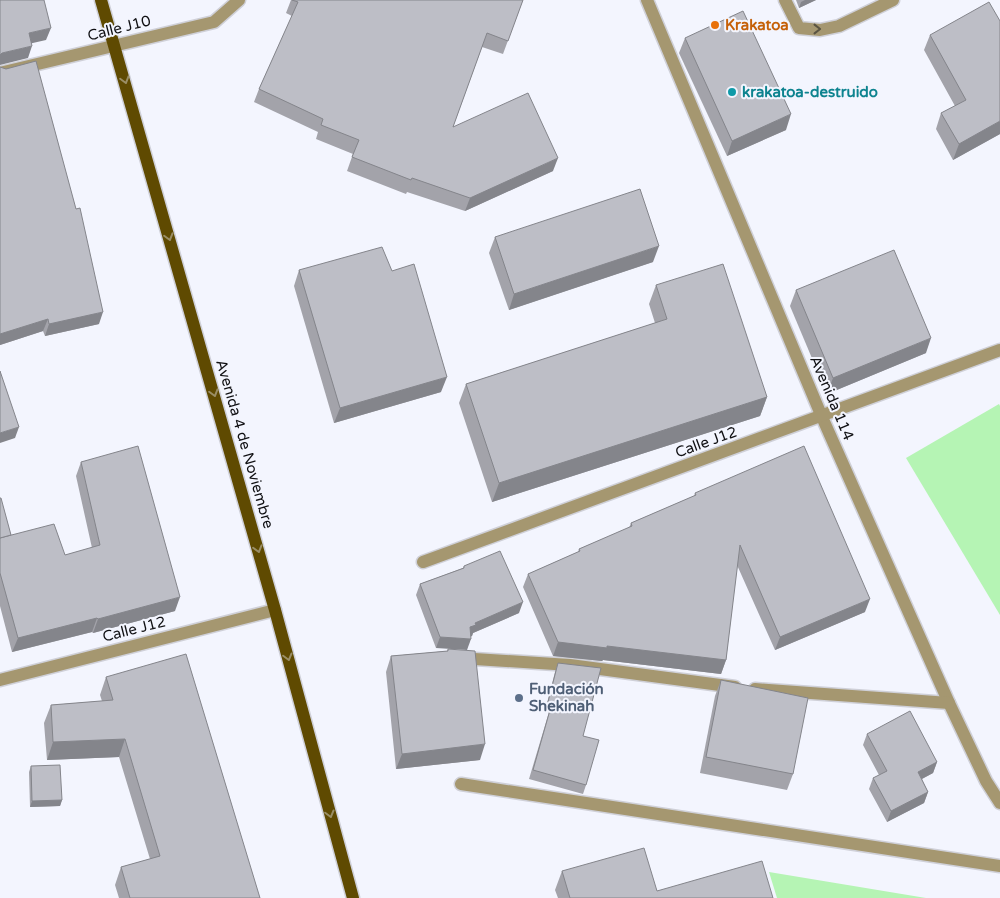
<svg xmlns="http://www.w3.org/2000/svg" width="1000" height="898" font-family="'Varela Round',sans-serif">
<rect width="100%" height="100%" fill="#f3f5fe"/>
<g fill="#b5f4b4">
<polygon points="999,404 1000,406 1000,615 906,458"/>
<polygon points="769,872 926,898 777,898"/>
</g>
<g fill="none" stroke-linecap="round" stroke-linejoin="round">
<defs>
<g id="minor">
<polyline points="647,0 822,417 949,703 986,781 1000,803"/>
<polyline points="785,0 799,28 820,30 839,26 893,0"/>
<polyline points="0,73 214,22 239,0"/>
<polyline points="423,562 1000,350"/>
<polyline points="459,658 570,665 735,687"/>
<polyline points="0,680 275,610"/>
<polyline points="755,689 949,703"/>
<polyline points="461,784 1000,866"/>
</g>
<polyline id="major" points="101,0 275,610 353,898"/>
</defs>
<use href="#minor" stroke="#cfd0d8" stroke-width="15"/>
<use href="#major" stroke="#cfd0d8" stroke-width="15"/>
<use href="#minor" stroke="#a59770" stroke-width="12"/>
<use href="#major" stroke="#5f4a01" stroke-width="12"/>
</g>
<g fill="#a3a3aa">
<polygon points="291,0 523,0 503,54 482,47 453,127 553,171 465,211 407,192 406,194 347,171 353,154 316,139 318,132 254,102 259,89 292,16 286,13"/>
<polygon points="796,0 816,0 799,8"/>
<polygon points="930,35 1000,134 953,160 936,129 941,113 955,106 924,50"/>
<polygon points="685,38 786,130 727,156 679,53"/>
<polygon points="0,67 99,324 45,336 43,331 0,345"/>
<polygon points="495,237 653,262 509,310 489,253"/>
<polygon points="299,270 392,271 441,392 334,423 294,286"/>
<polygon points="656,285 767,397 760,416 492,502 459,403 466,384 655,323 649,304"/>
<polygon points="796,290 926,353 827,394 790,306"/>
<polygon points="81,462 175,611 93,633 92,632 12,652 0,606 0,498 11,535 65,555 92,548 76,476"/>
<polygon points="695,493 865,612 775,650 737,565 726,660 721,674 603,660 602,661 553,656 523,587 528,574 578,552 579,549 629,528 631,523 694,496"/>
<polygon points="464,566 519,613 473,633 472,636 436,648 416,595 420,584 463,568"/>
<polygon points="448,649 480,760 396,769 386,672 391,656 447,651"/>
<polygon points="558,663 586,785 583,794 529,779 549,712 545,711 555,672"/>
<polygon points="106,677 260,898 119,898 115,885 121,867 150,859 119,757 47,760 44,723 51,705 102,701 100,695"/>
<polygon points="721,680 793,774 787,790 700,773 715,696"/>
<polygon points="867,734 937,762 933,773 922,779 928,792 924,803 887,822 869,789 873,778 879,775 863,745"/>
<polygon points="31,766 62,800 60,806 30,807 29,772"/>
<polygon points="562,871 657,891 773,898 558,898 555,890"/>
</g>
<g fill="#84858b">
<polygon points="805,0 816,0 799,8 801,2"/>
<polygon points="51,28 46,40 24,45 29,33"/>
<polygon points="32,46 28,58 0,65 0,55 2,53"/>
<polygon points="791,114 786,130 727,156 732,141"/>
<polygon points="1000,121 1000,134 953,160 959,144"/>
<polygon points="558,158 553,171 465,211 470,198"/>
<polygon points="659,246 653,262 509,310 514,294"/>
<polygon points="103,312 99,324 45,336 49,324"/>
<polygon points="48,319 43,331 0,345 0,334"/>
<polygon points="931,338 926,353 827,394 833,378"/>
<polygon points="447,377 441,392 334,423 340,408"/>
<polygon points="767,397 760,416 492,502 499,483"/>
<polygon points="19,427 15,438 0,443 0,433"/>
<polygon points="180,597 175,611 93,633 98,619"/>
<polygon points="870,599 865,612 775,650 780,637"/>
<polygon points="523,602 519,613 473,633 472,636 466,638 470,627 475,623"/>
<polygon points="97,618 92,632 12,652 18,638"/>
<polygon points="440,637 471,639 467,650 436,648"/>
<polygon points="558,642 607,646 726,660 721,674 603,660 602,661 553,656"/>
<polygon points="125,739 119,757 47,760 53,742"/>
<polygon points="485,744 480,760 396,769 402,754"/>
<polygon points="937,762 933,773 914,783 918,772"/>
<polygon points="928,792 924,803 887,822 891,811"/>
<polygon points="62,800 60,806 30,807 32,801"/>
</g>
<g fill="#bdbec6" stroke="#84858b">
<polygon points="0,0 44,0 51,28 29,33 32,46 2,53 0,55"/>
<polygon points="292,0 523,0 508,41 487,33 453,127 528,93 558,158 470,198 412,178 411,180 352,157 359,140 321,125 323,119 259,89 298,2"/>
<polygon points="989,2 1000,21 1000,121 959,144 941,113 966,100 930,35"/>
<polygon points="743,11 791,114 732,141 685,38"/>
<polygon points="36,61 76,209 80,208 103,312 49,324 48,319 0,334 0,67 6,69"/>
<polygon points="640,189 659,246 514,294 495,237"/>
<polygon points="382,247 392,271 414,264 447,377 340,408 299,270"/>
<polygon points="894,250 931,338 833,378 796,290"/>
<polygon points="723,264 767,397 499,483 466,384 667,319 656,285"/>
<polygon points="0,371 19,427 0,433"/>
<polygon points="138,446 180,597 98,619 97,618 18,638 0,573 0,538 54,524 65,555 100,545 81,462"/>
<polygon points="804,446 870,599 780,637 740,545 726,660 607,646 607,648 558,642 528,574 580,551 579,549 632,526 631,523 696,495 695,493"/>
<polygon points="0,498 1,498 11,535 0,538"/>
<polygon points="500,551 523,602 475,623 476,625 470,627 471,639 440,637 420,584 464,568 464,566"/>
<polygon points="448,649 475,651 485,744 402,754 391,656 448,651"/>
<polygon points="186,654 260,898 130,898 121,867 160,856 125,739 53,742 51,705 113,700 106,677"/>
<polygon points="558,663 601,668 583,736 599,740 586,785 533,770 552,703 548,702"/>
<polygon points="721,680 808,698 793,774 706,757"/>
<polygon points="910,711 937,762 918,772 928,792 891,811 873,778 887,771 867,734"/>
<polygon points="60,765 62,800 32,801 31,766"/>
<polygon points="644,848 657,891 762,861 773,898 570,898 562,871"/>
</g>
<defs><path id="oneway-chevron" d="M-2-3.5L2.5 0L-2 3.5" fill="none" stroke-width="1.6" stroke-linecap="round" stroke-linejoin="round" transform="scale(1.25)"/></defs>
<use stroke="#5a5442" href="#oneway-chevron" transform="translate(817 29)"/>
<g stroke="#9a8e66">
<use href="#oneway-chevron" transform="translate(125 80) rotate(74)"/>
<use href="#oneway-chevron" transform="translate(169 237) rotate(74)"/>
<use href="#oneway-chevron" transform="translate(214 393) rotate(74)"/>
<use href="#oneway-chevron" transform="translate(258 549) rotate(74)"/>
<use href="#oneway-chevron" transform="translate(288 657) rotate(75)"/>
<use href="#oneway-chevron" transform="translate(330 814) rotate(75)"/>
</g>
<circle fill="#e8710a" stroke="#f3f5fe" stroke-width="2" cx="715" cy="25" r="5"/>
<circle fill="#0f9aa8" stroke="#f3f5fe" stroke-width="2" cx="732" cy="92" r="5"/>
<circle fill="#5c6f8a" stroke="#f3f5fe" stroke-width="2" cx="519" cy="698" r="5"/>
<g text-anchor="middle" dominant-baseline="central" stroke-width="4" stroke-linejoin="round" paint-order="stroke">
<g font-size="15" font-weight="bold" fill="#c56008" stroke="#f3f5fe" text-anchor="start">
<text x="725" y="25">Krakatoa</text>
</g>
<g font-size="15" fill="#101013" stroke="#f3f5fe">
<text transform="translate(119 28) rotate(-14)">Calle J10</text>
<text transform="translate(832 398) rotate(67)">Avenida 114</text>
<text transform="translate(706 442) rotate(-20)">Calle J12</text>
<text transform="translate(245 444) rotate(74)">Avenida 4 de Noviembre</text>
<text transform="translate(134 629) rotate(-14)">Calle J12</text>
</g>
<g font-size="15" font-weight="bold" fill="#0d838f" stroke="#f3f5fe" text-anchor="start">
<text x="742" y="92">krakatoa-destruido</text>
</g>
<g font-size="15" font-weight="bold" fill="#4e5e75" stroke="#f3f5fe" text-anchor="start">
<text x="529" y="689">Fundación<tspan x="529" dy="17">Shekinah</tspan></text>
</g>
</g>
</svg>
